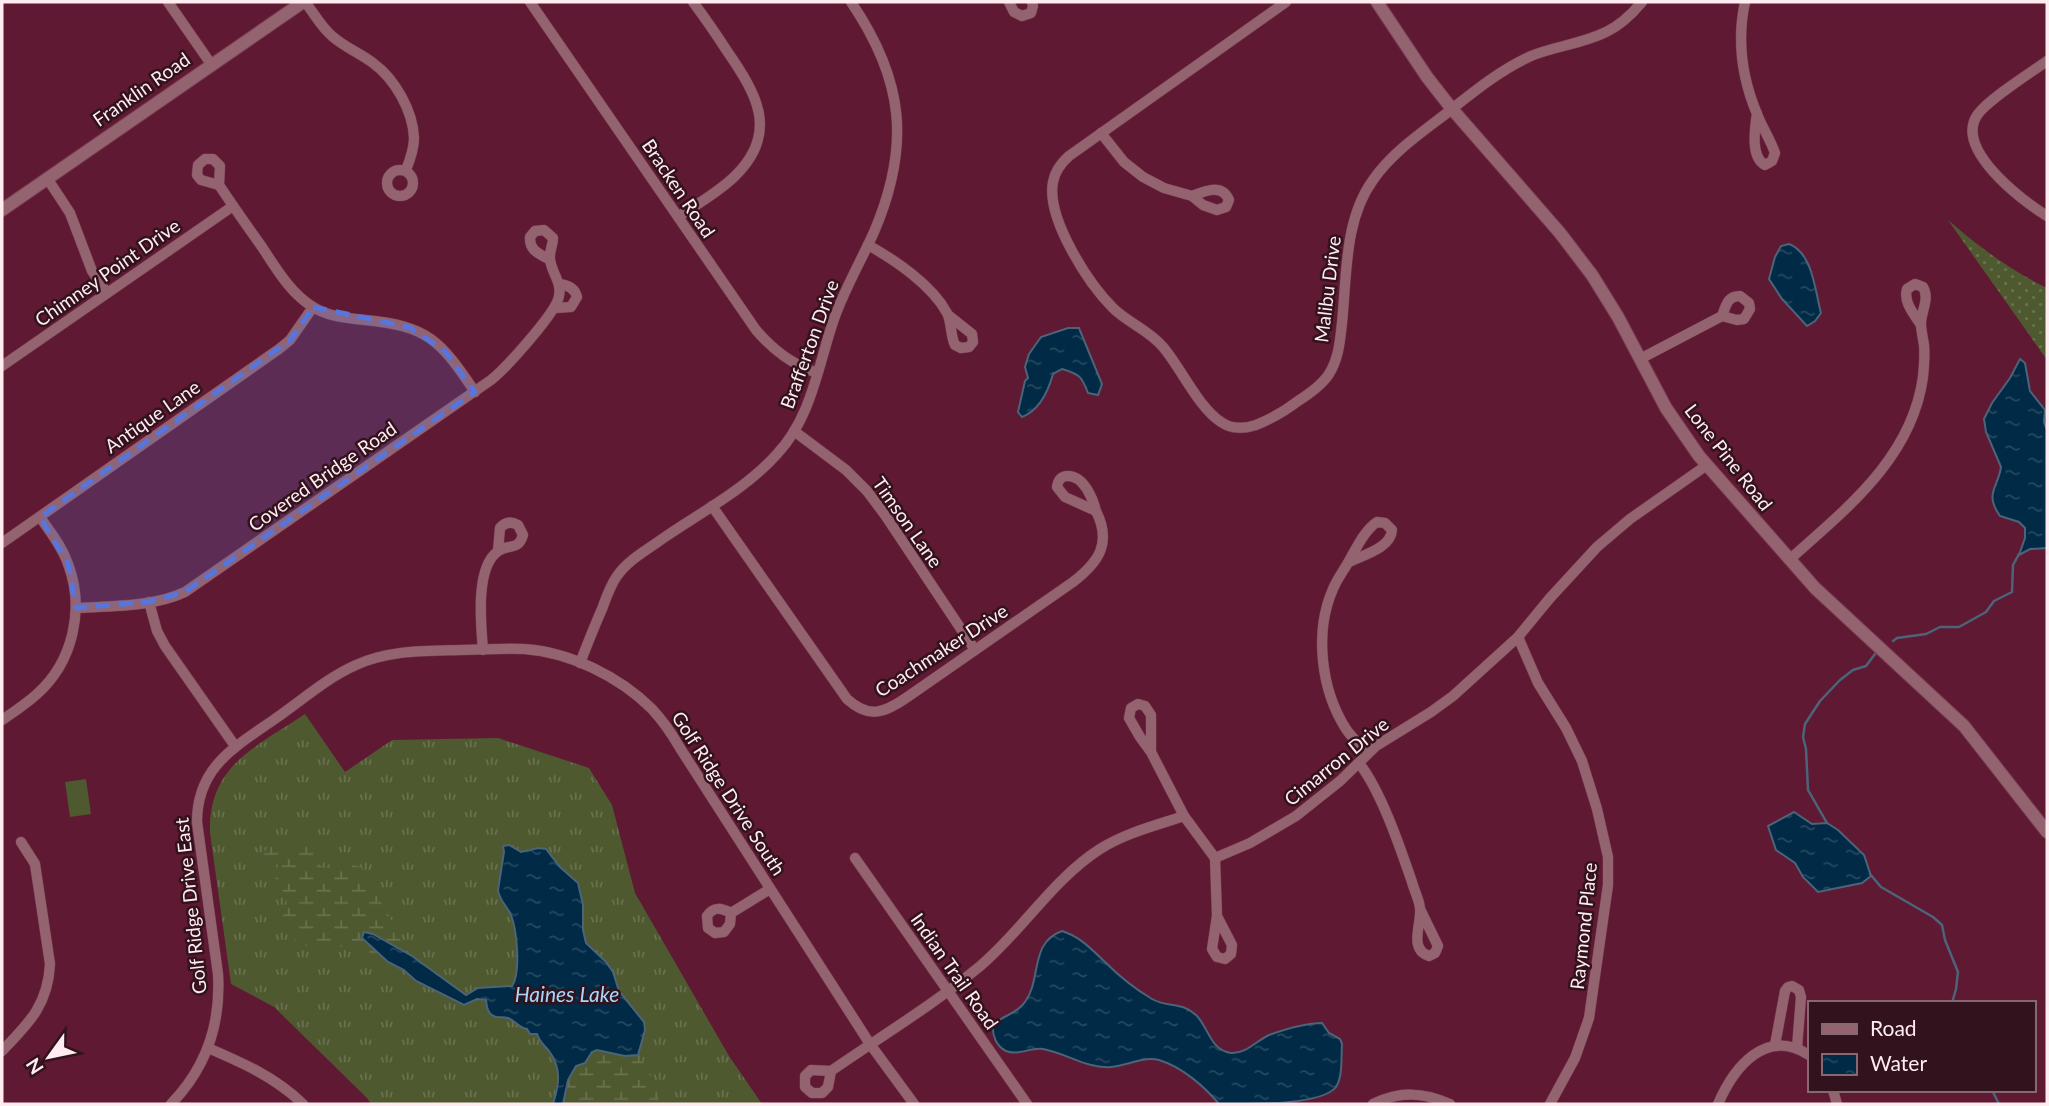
<svg xmlns="http://www.w3.org/2000/svg" width="2049" height="1106" font-family="Lato,sans-serif">
<defs>
<pattern id="grass-tufts" width="24" height="20" patternUnits="userSpaceOnUse" patternTransform="scale(1.75)"><rect width="24" height="20" fill="#4e5930"/><path d="M3 7l-1-3M5 7V3M7 7l1-3M15 17l-1-3M17 17v-4M19 17l1-3" fill="none" stroke="#69714e"/></pattern>
<pattern id="wetland-marsh" width="20" height="14" patternUnits="userSpaceOnUse" patternTransform="scale(1.75)"><rect width="20" height="14" fill="#4e5930"/><path d="M1 5h8M5 5V1M11 12h8M15 12V8" fill="none" stroke="#69714e"/></pattern>
<pattern id="park-dots" width="8" height="8" patternUnits="userSpaceOnUse" patternTransform="scale(1.75)"><rect width="8" height="8" fill="#4e5930"/><path d="M2 2h.1M6 6h.1" fill="none" stroke="#69714e" stroke-width="1.8" stroke-linecap="round"/></pattern>
<pattern id="water-ripples" width="26" height="14" patternUnits="userSpaceOnUse" patternTransform="scale(1.75)"><rect width="26" height="14" fill="#002a45"/><path d="M2 4q2-2 4 0t4 0M15 11q2-2 4 0t4 0" fill="none" stroke="#264960"/></pattern>
</defs>
<rect width="100%" height="100%" fill="#5f1933"/>
<path fill="url(#grass-tufts)" d="M305 714 345 772 392 740 498 738 589 768 612 805 635 893 729 1056 762 1104H371L367 1098 274 1007 231 984 210 833C208 765 256 747 305 714Z"/>
<g fill="url(#wetland-marsh)">
<path d="M303 835H307L314 855 313 862 325 868 347 864 361 867 393 923 402 944 412 956 373 934 362 938 388 962 375 966C367 961 358 937 346 942 345 943 344 945 342 946 335 951 328 951 320 951L313 944 299 948C295 938 290 933 285 924 284 923 283 921 283 919 283 911 288 906 286 898 279 877 268 882 282 858L279 855 270 856 258 860 257 859 259 854 267 849 268 844 272 841 276 842 284 852 289 851Z"/>
<path d="M597 1050 625 1056 639 1053C646 1072 665 1085 657 1104H563C566 1085 566 1068 587 1062L590 1054Z"/>
</g>
<path fill="url(#park-dots)" d="M1948 220C1979 247 2010 270 2047 288V360Z"/>
<polygon fill="#4e5930" points="86,779 91,814 70,817 65,782"/>
<g fill="url(#water-ripples)" stroke="#4c6479" stroke-width="2">
<path d="M1789 244C1813 253 1815 291 1821 313L1815 321 1807 326 1782 299 1769 279 1775 257 1781 246Z"/>
<path d="M1068 328H1079L1102 384 1098 395 1088 393C1082 377 1080 374 1062 369L1053 374C1048 392 1040 410 1022 417L1018 412 1025 381 1028 378 1025 367 1029 354 1041 337Z"/>
<path d="M2020 359 2025 363 2030 391 2045 410 2044 422 2047 430V548L2030 549 2019 555 2025 538V528L2019 522 2000 516C1984 493 1998 488 2001 467L1986 432 1984 419 1992 403 2010 378Z"/>
<polygon points="1794,812 1812,824 1827,823 1838,830 1864,855 1871,876 1862,883 1818,892 1803,877 1795,863 1776,850 1768,826"/>
<path d="M509 845 521 852 538 848 546 849 560 867 578 883 583 905V930L586 943 606 962 613 972 619 991 644 1022 645 1030 638 1055 625 1056 597 1050 592 1052 585 1063 576 1066 568 1080 563 1104H553C559 1085 562 1068 549 1051 543 1044 540 1042 537 1034H530L527 1029C519 1028 516 1021 508 1018 502 1016 497 1019 492 1015 486 1011 487 1005 486 1000L477 999 464 1005 416 981 404 970 388 962 362 938 364 932 373 934 412 956 466 995 478 988 512 986C521 973 517 930 511 915 507 906 499 900 498 890L504 852 503 846Z"/>
<path d="M1062 931C1081 937 1091 949 1105 962 1119 976 1135 989 1152 999 1167 1008 1181 1001 1196 1015 1209 1028 1210 1050 1231 1053 1246 1054 1256 1041 1269 1035 1283 1030 1307 1023 1322 1023L1329 1033 1340 1039 1342 1044C1341 1057 1343 1076 1336 1087 1321 1106 1246 1104 1219 1104 1204 1086 1182 1067 1159 1060 1143 1056 1127 1066 1111 1067 1087 1069 1066 1053 1043 1049 1031 1047 1018 1056 1006 1051 996 1046 992 1035 993 1024 1003 1016 1018 1013 1025 1002 1042 979 1029 943 1062 931Z"/>
</g>
<g fill="none" stroke-linecap="round" stroke-linejoin="round">
<g stroke="#4c6479" stroke-width="2.5">
<polyline points="1893,641 1897,638 1926,634 1940,627 1959,627 1986,612 1994,601 2012,592 2013,565 2019,554"/>
<polyline points="1827,823 1808,790 1806,749 1803,737 1805,724 1820,701 1840,680 1853,670 1866,666 1875,654"/>
<polyline points="1870,874 1881,887 1933,917 1942,925 1945,940 1958,972 1956,989 1952,1003"/>
<polyline points="1992,1090 1999,1104"/>
</g>
<defs>
<g id="minor">
<polyline points="168,2 211,64"/>
<path d="M305 2C314 13 321 27 332 36 344 47 360 53 373 63 395 79 413 111 414 138 414 149 410 160 406 170"/>
<path d="M530 2 756 330C774 351 792 364 817 373"/>
<polyline points="1009,2 1014,12 1022,16 1031,13 1033,6 1032,2"/>
<path d="M1286 2 1069 156C1061 163 1055 171 1053 182 1046 218 1088 283 1113 308 1128 323 1149 330 1163 347 1181 368 1198 407 1221 422 1231 429 1244 429 1256 425 1271 419 1285 411 1298 401 1309 394 1322 385 1329 374 1339 358 1340 340 1342 323 1347 275 1344 220 1373 180 1391 154 1418 135 1443 116 1471 94 1498 71 1531 56 1555 46 1582 44 1606 32 1621 25 1632 14 1642 2"/>
<path d="M1745 2C1737 39 1742 78 1757 114 1762 127 1770 139 1775 153L1772 161 1765 165C1750 157 1755 128 1757 113"/>
<path d="M2047 61C2030 73 1989 99 1978 114 1953 148 2021 200 2047 216"/>
<path d="M1101 133 1124 162 1143 177 1164 188 1192 196 1203 205 1217 210 1226 207 1229 200C1222 183 1205 191 1192 196"/>
<polygon points="205,159 213,159 220,166 219,185 201,180 197,175 198,165"/>
<circle cx="400" cy="183" r="13"/>
<polyline points="47,178 70,213 92,271 107,293"/>
<path d="M219 185C233 206 247 226 262 247 276 268 290 293 313 307 329 317 347 318 365 320 428 326 440 340 475 392"/>
<path d="M678 217C697 204 719 192 735 176 780 132 756 93 727 51 716 34 705 18 693 2"/>
<path d="M868 245C895 260 932 285 947 313 952 323 950 335 955 345L961 348 969 347 973 342 972 334 948 315"/>
<path d="M555 308 571 307 577 297C575 288 568 285 559 284"/>
<path d="M1640 359 1722 316C1726 306 1727 296 1740 296L1749 303 1750 309 1744 319 1737 320 1722 316"/>
<polyline points="2,366 233,206"/>
<polyline points="794,431 846,470 867,491 885,515 975,650"/>
<path d="M712 506 847 699C869 719 884 713 906 698L1073 582C1099 562 1112 543 1096 511L1065 497 1057 487C1058 481 1060 476 1068 476 1084 476 1093 499 1096 511"/>
<polyline points="2,543 279,349 290,340 313,307"/>
<path d="M1789 560C1846 509 1912 458 1923 377 1924 367 1925 356 1924 345 1923 338 1921 330 1921 324 1921 311 1930 299 1923 287L1915 284 1907 289C1903 302 1914 314 1921 325"/>
<path d="M1349 562C1363 555 1391 548 1392 530L1385 523 1377 522C1364 531 1357 547 1349 561 1344 570 1337 579 1333 589 1314 632 1321 690 1346 729 1352 738 1360 745 1368 753"/>
<polyline points="149,602 157,631 165,646 235,746"/>
<path d="M76 608C112 606 153 607 185 592L491 380C505 369 557 312 559 296 562 282 551 272 550 259 549 252 553 245 553 238L544 230 535 231 530 237C529 251 540 254 550 260"/>
<polyline points="1518,637 1538,683 1566,728 1582,761 1597,809 1608,857 1608,885 1589,1018 1575,1058 1550,1104"/>
<path d="M483 650C481 625 475 569 497 552 507 543 518 552 523 535L518 525C511 521 505 522 500 528L498 551"/>
<path d="M580 663C587 645 594 627 602 609 606 598 610 586 617 576 628 560 647 550 662 539 701 512 746 489 777 454 812 417 818 365 834 319 845 288 861 261 874 232 911 145 904 80 851 2"/>
<path d="M2 720C14 712 26 704 37 694 73 662 85 609 68 564 62 546 50 532 40 517"/>
<polyline points="1151,752 1140,737 1129,718 1131,708 1138,704 1145,706 1151,715 1151,752 1184,816 1215,858"/>
<path d="M1359 763C1381 791 1400 847 1412 882 1414 890 1419 899 1420 908 1422 924 1408 949 1429 956L1435 953 1438 946 1420 909"/>
<polyline points="855,858 1027,1104"/>
<polyline points="1215,858 1250,843 1296,816 1340,781 1376,746 1431,712 1453,696 1518,637 1550,598 1597,547 1630,519 1707,465"/>
<polyline points="1215,858 1217,916 1212,949 1217,957 1225,959 1231,954 1232,945 1217,916"/>
<path d="M731 913 730 924 724 932 715 933 708 928 707 916C714 906 721 908 731 913L770 889"/>
<polyline points="1775,1045 1785,991 1788,987 1792,986 1799,990 1801,997 1797,1048"/>
<path d="M208 1048C243 1063 275 1077 303 1104"/>
<path d="M2 1051C29 1023 48 1005 50 964L35 864 21 842"/>
<path d="M831 1071 828 1087 822 1093H812L805 1087V1076L811 1070 831 1071C880 1037 933 1005 979 967 1022 931 1053 879 1100 849 1125 833 1157 825 1184 816"/>
<polyline points="1833,1090 1837,1104"/>
<path d="M171 1104C206 1068 221 1023 218 974L197 822C197 768 233 748 272 721 299 703 326 678 356 665 389 650 424 651 460 650 481 650 503 648 524 649 570 652 620 677 652 709 663 721 672 734 680 748L870 1044 914 1104"/>
<path d="M1373 1104C1400 1091 1423 1092 1450 1104"/>
<path d="M1718 1104C1734 1067 1766 1027 1809 1055"/>
</g>
<g id="tertiary">
<polyline points="1377,2 1427,77 1452,109 1560,233 1592,275 1618,317 1666,408 1699,456 1815,588 1964,726 2047,832"/>
<polyline points="2,210 303,2"/>
</g>
</defs>
<use href="#minor" stroke="#793b51" stroke-width="11"/>
<use href="#tertiary" stroke="#793b51" stroke-width="14"/>
<use href="#minor" stroke="#946370" stroke-width="10"/>
<use href="#tertiary" stroke="#946370" stroke-width="12"/>
</g>
<path fill="#5676de" fill-opacity="0.2" stroke="#5676de" stroke-width="5" stroke-dasharray="14 9" stroke-linejoin="round" d="M313 307 409 327 445 351 475 392 185 592 149 602 76 608 68 564 40 517 290 340Z"/>
<g text-anchor="middle" dominant-baseline="central" stroke-width="5" stroke-linejoin="round" paint-order="stroke">
<g font-size="19" fill="#ffecf1" stroke="#32121c">
<text transform="translate(141 89) rotate(-35)">Franklin Road</text>
<text transform="translate(679 188) rotate(56)">Bracken Road</text>
<text transform="translate(107 272) rotate(-35)">Chimney Point Drive</text>
<text transform="translate(1327 289) rotate(-83)">Malibu Drive</text>
<text transform="translate(809 344) rotate(-70)">Brafferton Drive</text>
<text transform="translate(152 416) rotate(-35)">Antique Lane</text>
<text transform="translate(1729 457) rotate(52)">Lone Pine Road</text>
<text transform="translate(322 476) rotate(-35)">Covered Bridge Road</text>
<text transform="translate(908 522) rotate(55)">Timson Lane</text>
<text transform="translate(941 650) rotate(-33)">Coachmaker Drive</text>
<text transform="translate(1336 761) rotate(-39)">Cimarron Drive</text>
<text transform="translate(729 793) rotate(57)">Golf Ridge Drive South</text>
<text transform="translate(190 906) rotate(-96)">Golf Ridge Drive East</text>
<text transform="translate(1583 926) rotate(-84)">Raymond Place</text>
<text transform="translate(955 971) rotate(55)">Indian Trail Road</text>
</g>
<g font-size="21" font-style="italic" fill="#a8d6f9" stroke="#32121c">
<text x="567" y="993">Haines Lake</text>
</g>
</g>
<rect width="2049" height="1106" fill="none" stroke="#ffecf1" stroke-width="7"/>
<rect x="1808" y="1001" width="228" height="91" fill="#32121c" stroke="#846971" stroke-width="2"/>
<rect x="1822" y="1024" width="35" height="10" fill="#946370" stroke="#846971" stroke-width="2"/>
<text x="1870" y="1036" font-size="21" fill="#ffecf1">Road</text>
<rect x="1822" y="1054" width="35" height="21" fill="url(#water-ripples)" stroke="#846971" stroke-width="2"/>
<text x="1870" y="1071" font-size="21" fill="#ffecf1">Water</text>
<g transform="translate(49 1057) rotate(237)" stroke="#32121c" stroke-width="5" paint-order="stroke">
<path d="M0-5L12 26L0 18L-12 26Z" fill="#ffecf1"/>
<text y="-10" font-size="19" font-weight="bold" text-anchor="middle" fill="#ffecf1">N</text>
</g>
</svg>
